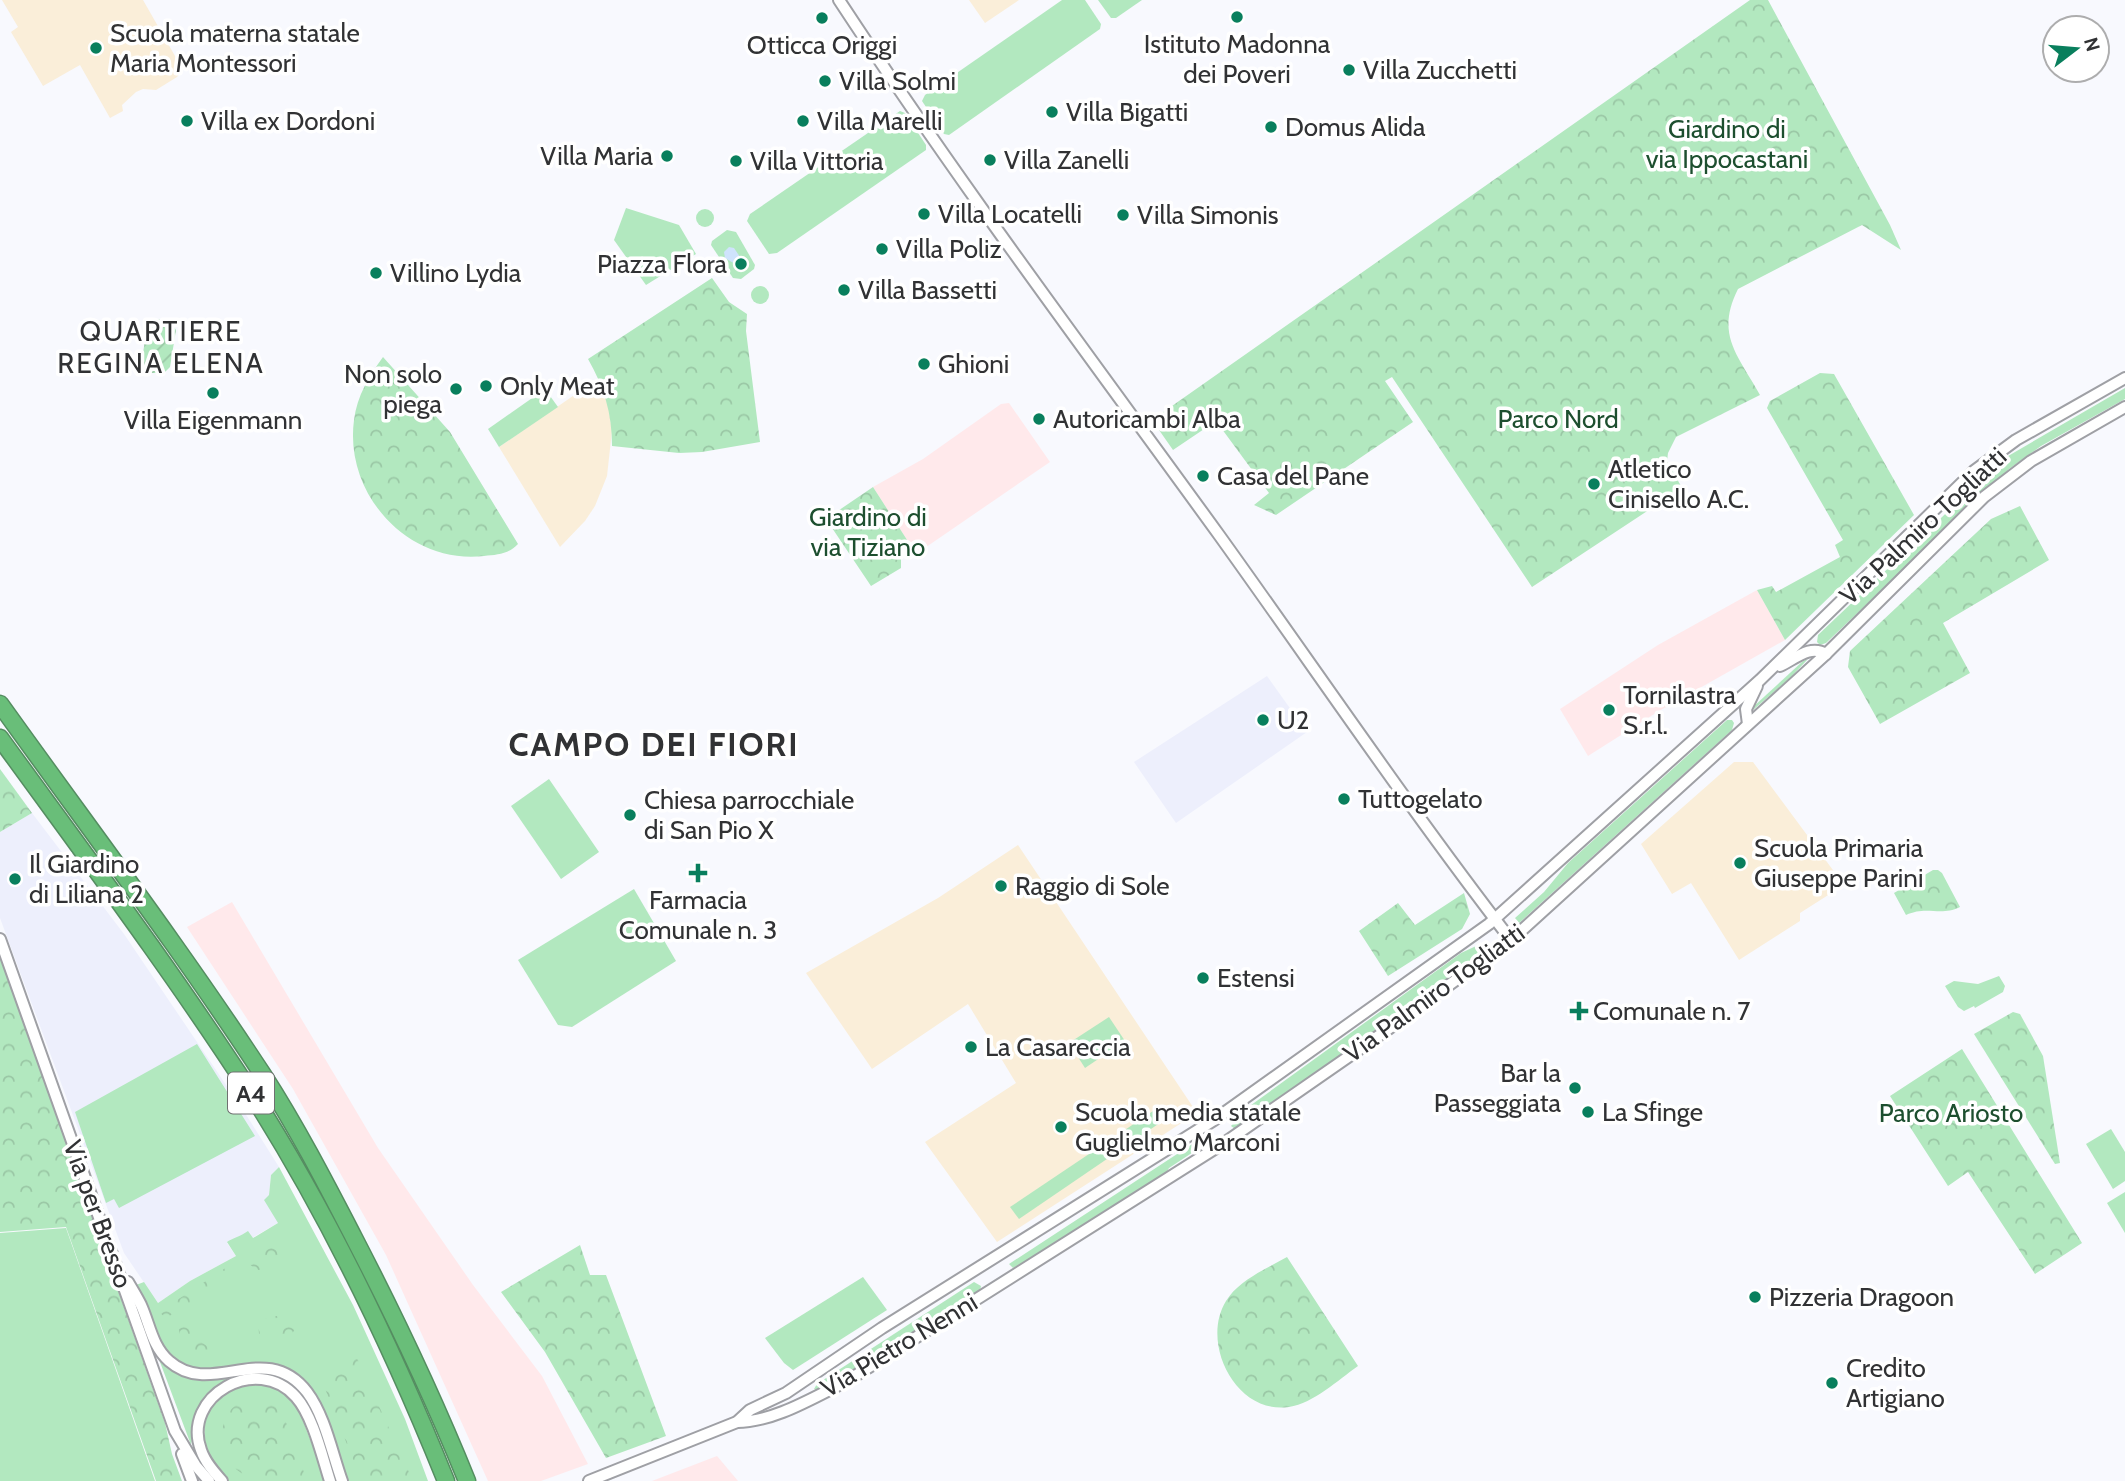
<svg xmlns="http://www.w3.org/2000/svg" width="2125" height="1481" font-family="Cabin,sans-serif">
<defs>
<pattern id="forest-crowns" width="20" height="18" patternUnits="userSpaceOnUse" patternTransform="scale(1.75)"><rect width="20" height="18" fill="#b2e8bf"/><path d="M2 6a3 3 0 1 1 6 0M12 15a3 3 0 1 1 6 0" fill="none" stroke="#9ac7a5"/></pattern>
<pattern id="garden-furrows" width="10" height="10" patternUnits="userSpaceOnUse" patternTransform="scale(1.75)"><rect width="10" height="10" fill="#b2e8bf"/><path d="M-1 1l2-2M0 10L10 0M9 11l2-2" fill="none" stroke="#9ac7a5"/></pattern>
</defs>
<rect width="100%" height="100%" fill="#f8f9fe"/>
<g fill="#edeffc">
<polygon points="1267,676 1307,732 1176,823 1134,762"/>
<polygon points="32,813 124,934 245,1113 279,1167 271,1175 269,1195 278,1223 252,1238 227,1243 236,1256 190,1281 158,1303 124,1253 0,918 0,832"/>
</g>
<g fill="#ffe9eb">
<polygon points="1009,403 1050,462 916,554 873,487 923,459 1001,404"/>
<polygon points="1757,590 1785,640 1659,711 1588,756 1560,709 1658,645"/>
<polygon points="232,902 378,1148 473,1285 542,1376 588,1464 541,1481 488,1481 386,1255 293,1089 187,927"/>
<polygon points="717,1456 738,1481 652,1481"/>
</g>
<g fill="#faeed9">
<polygon points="2,0 143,0 183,70 177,77 156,90 143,89 136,92 122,105 123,111 110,118 80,65 43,86 11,32 18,27"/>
<polygon points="969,0 1019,0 985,23"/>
<polygon points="599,378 608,403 612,431 607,476 595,506 585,521 560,547 499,447"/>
<polygon points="1734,762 1753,762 1844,885 1800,913 1800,921 1739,960 1691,883 1672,894 1641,844"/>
<polygon points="1018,845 1197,1113 997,1242 925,1142 1016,1083 968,1004 872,1069 806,973 938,898"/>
</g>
<g fill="#b2e8bf">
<polygon points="1062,0 1085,0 1101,24 1100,29 949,135 944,134 922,101 925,95"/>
<polygon points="1098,0 1142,0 1116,18 1111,18"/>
<polygon points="900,111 905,113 926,145 926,150 777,253 769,254 747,221 750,214"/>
<polygon points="626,208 679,225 696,254 646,285 614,240"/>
<circle cx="705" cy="218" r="9"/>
<polygon points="727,230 736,232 755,265 754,269 741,279 733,278 711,245 712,241"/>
<circle cx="760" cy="295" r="9"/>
<polygon points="2125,388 2125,399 2041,446 2009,469 1826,643 1820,645 1817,642 1818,635 2003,459"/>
<polygon points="545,389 558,407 499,447 488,429"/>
<polygon points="1808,659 1789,679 1753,710 1753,707 1803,661"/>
<polygon points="1727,720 1732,720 1734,723 1732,730 1519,923 1515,918 1544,892 1568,863"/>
<polygon points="549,779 599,852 561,879 511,806"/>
<polygon points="634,889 676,961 572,1027 558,1025 518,960"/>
<path d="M1487 941 1490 946C1474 962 1452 970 1438 988L1244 1123 1235 1129 1231 1126 1247 1108 1461 953Z"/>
<polygon points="1999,976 2005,986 2003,992 1975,1008 1974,1006 1964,1011 1958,1007 1945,986 1954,981 1978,984"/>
<polygon points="1109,1017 1125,1041 1085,1068 1069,1043"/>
<polygon points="197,1044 255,1136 119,1208 114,1199 106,1203 75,1112"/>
<polygon points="1162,1105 1170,1116 1019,1219 1010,1207"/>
<polygon points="2111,1129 2125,1152 2125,1181 2113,1189 2086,1144"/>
<polygon points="1200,1139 1207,1143 1169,1168 1165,1175 1023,1263 1013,1268 1009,1264"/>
<path d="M279 1167 353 1305 405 1419 428 1481H347L321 1410 282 1368 256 1362 217 1370 189 1368 179 1363 166 1352 148 1317 136 1285 144 1282 158 1303 190 1281 236 1256 227 1242C231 1239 241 1236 248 1231L253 1238 278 1223 264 1200 269 1195 271 1175Z"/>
<polygon points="2125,1192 2125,1233 2107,1203"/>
<polygon points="66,1228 155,1481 0,1481 0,1233"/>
<polygon points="863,1277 887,1310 793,1370 784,1363 765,1338"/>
<polygon points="974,1282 981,1286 980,1291 835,1383 820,1391 814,1389 817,1384"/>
<path d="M157 1354C170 1361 191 1377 204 1379 219 1382 233 1372 247 1373 255 1373 266 1372 274 1374 313 1383 326 1448 337 1481H335C327 1458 321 1431 309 1409 307 1405 302 1401 298 1397 294 1392 289 1386 283 1382 263 1367 230 1374 213 1390 199 1404 194 1426 191 1445Z"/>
<path d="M262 1383 283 1391 297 1405 326 1481H227C198 1457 193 1402 235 1386 243 1383 254 1384 262 1383Z"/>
</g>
<g fill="url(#forest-crowns)">
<path d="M1750 0H1768L1890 225 1901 250 1862 225 1738 289C1715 335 1738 355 1760 395L1676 437 1668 453 1667 461 1686 495 1672 504 1667 498 1532 587 1392 377 1385 381 1413 422 1276 515 1254 505 1269 493 1216 421 1173 450 1152 420Z"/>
<path d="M712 278 729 302 747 314 746 331 760 442 702 452 679 453 612 446C612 413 604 387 588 359Z"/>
<path d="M383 357 450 432 518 544C509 554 497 555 484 556 408 565 344 494 354 420 357 396 369 376 383 357Z"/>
<polygon points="1820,373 1834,374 1914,515 1785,640 1757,590 1772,586 1776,592 1840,557 1835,545 1843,540 1767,408 1770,401"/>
<polygon points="873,487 911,546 901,555 901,568 871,586 826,519"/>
<polygon points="2020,506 2049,560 1943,623 1970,673 1880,724 1848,667 1850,651 1991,519"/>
<polygon points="0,769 32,813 0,832"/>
<path d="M1933 870H1938L1942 873 1960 907C1939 917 1928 905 1906 915L1894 893Z"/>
<polygon points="1464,893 1470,914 1462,929 1388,976 1359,931 1398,903 1415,925"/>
<polygon points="0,957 165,1423 172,1454 182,1481 156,1481 66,1227 0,1232"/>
<polygon points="2013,1012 2020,1014 2043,1056 2060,1163 2055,1164 1974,1034"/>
<polygon points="1962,1049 2082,1243 2035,1274 1968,1172 1948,1186 1890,1096"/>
<polygon points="262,1241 281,1252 278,1269 257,1270 244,1260"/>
<polygon points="580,1245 590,1275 606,1275 666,1436 606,1458 545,1352 501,1292"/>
<path d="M1287 1257 1358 1366C1338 1380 1314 1403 1289 1407 1236 1415 1200 1343 1226 1301 1239 1280 1266 1269 1287 1257Z"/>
<polygon points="233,1263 241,1272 166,1318 159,1312"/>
<polygon points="286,1314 299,1324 282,1347 259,1334 258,1320"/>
<polygon points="178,1322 186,1322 197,1339 214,1351 211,1363 182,1352"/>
<polygon points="350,1352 358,1360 413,1481 374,1481 356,1467 324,1386 335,1365"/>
<path d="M244 1399C254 1399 263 1399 272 1404 289 1415 300 1462 307 1481 293 1481 277 1481 263 1481 239 1478 218 1458 222 1433 224 1416 230 1408 244 1399Z"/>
</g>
<path fill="url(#garden-furrows)" d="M158 319 171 322 176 330 170 367 165 372C141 376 140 368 144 347 145 340 145 330 148 324 151 320 153 320 158 319Z"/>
<polygon fill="#cfe3fc" points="729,247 734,248 740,257 739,262 735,264 725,258 724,252"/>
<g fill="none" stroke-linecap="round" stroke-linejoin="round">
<defs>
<g id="minor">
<path d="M839 0C959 183 1090 357 1219 535 1316 670 1409 808 1511 940"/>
<path d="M1780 666C1795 659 1810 644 1826 654"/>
<polyline points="1748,724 1746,709 1757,686"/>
<polyline points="0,939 175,1431 196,1466 209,1481"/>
<path d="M128 1282C132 1289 137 1297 141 1305 150 1325 152 1346 169 1361 212 1399 265 1338 307 1392 325 1416 332 1453 342 1481"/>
<path d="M737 1422C774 1422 814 1397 847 1381L1227 1141 1387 1030 1511 940 1826 654 1984 497 2031 461 2125 407"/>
<polyline points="182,1454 192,1481"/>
<path d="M222 1481C214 1472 205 1462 201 1450 181 1396 257 1353 296 1397 313 1416 322 1456 330 1481"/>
<polyline points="589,1481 737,1422 750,1410 786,1393 882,1328 1214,1120 1489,924 1760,680 1974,471 2016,440 2125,378"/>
</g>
<g id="highway">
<path d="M0 704C88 827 180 948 263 1075 296 1126 325 1182 353 1236 395 1317 433 1397 467 1481"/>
<path d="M0 738C85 855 172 971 251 1093 329 1215 392 1347 446 1481"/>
</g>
</defs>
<use href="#minor" stroke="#9fa0a5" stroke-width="14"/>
<use href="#highway" stroke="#558d61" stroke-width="19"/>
<use href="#minor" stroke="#fff" stroke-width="10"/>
<use href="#highway" stroke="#69be79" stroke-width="16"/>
</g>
<g fill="#097f5d" stroke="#fff" stroke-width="2.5">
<circle cx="1237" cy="17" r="7"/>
<circle cx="822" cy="18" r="7"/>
<circle cx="96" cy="48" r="7"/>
<circle cx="1349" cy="70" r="7"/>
<circle cx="825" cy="81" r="7"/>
<circle cx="1052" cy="112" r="7"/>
<circle cx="187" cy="121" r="7"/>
<circle cx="803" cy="121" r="7"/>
<circle cx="1271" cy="127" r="7"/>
<circle cx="667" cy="156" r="7"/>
<circle cx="990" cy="160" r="7"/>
<circle cx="736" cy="161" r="7"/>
<circle cx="924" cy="214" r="7"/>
<circle cx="1123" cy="215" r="7"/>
<circle cx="882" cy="249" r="7"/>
<circle cx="741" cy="264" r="7"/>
<circle cx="376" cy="273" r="7"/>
<circle cx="844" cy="290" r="7"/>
<circle cx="924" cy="364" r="7"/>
<circle cx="486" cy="386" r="7"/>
<circle cx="456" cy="389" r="7"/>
<circle cx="213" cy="393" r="7"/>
<circle cx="1039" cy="419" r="7"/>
<circle cx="1203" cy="476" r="7"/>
<circle cx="1594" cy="484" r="7"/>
<circle cx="1609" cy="710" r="7"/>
<circle cx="1263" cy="720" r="7"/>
<circle cx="1344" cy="799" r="7"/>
<circle cx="630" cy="815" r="7"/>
<circle cx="1740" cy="863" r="7"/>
<path d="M694.5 862.5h7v7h7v7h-7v7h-7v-7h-7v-7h7z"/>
<circle cx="15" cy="879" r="7"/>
<circle cx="1001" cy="886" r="7"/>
<circle cx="1203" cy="978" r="7"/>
<path d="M1575.5 1000.5h7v7h7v7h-7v7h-7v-7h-7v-7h7z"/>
<circle cx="971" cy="1047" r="7"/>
<circle cx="1575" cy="1088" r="7"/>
<circle cx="1588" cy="1112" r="7"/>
<circle cx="1061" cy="1127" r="7"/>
<circle cx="1755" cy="1297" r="7"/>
<circle cx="1832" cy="1383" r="7"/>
</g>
<g text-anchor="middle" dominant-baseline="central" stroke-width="7" stroke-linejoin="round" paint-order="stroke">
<rect fill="#fff" stroke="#6f7071" stroke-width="2" x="228" y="1072.5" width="46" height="41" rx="5"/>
<g font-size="24" font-weight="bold" fill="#313234">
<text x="251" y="1093">A4</text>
</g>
<g font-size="26" fill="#313234" stroke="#fff" text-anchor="start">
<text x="110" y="33">Scuola materna statale<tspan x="110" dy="30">Maria Montessori</tspan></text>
<text x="1237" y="44" text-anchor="middle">Istituto Madonna<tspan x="1237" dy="30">dei Poveri</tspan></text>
<text x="822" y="45" text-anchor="middle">Otticca Origgi</text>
<text x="1363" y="70">Villa Zucchetti</text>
<text x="839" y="81">Villa Solmi</text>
<text x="1066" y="112">Villa Bigatti</text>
<text x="201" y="121">Villa ex Dordoni</text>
<text x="817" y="121">Villa Marelli</text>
<text x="1285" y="127">Domus Alida</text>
<text x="653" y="156" text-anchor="end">Villa Maria</text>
<text x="1004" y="160">Villa Zanelli</text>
<text x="750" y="161">Villa Vittoria</text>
<text x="938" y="214">Villa Locatelli</text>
<text x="1137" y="215">Villa Simonis</text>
<text x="896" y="249">Villa Poliz</text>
<text x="727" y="264" text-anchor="end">Piazza Flora</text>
<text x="390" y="273">Villino Lydia</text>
<text x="858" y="290">Villa Bassetti</text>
<text x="938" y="364">Ghioni</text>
<text x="442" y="374" text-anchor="end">Non solo<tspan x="442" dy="30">piega</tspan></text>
<text x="500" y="386">Only Meat</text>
<text x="1053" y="419">Autoricambi Alba</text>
<text x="213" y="420" text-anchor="middle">Villa Eigenmann</text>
<text x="1608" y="469">Atletico<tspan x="1608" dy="30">Cinisello A.C.</tspan></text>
<text x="1217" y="476">Casa del Pane</text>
<text x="1623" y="695">Tornilastra<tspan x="1623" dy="30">S.r.l.</tspan></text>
<text x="1277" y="720">U2</text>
<text x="1358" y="799">Tuttogelato</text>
<text x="644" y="800">Chiesa parrocchiale<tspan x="644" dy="30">di San Pio X</tspan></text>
<text x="1754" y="848">Scuola Primaria<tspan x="1754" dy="30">Giuseppe Parini</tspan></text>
<text x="29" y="864">Il Giardino<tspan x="29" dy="30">di Liliana 2</tspan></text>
<text x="1015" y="886">Raggio di Sole</text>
<text x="698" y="900" text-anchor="middle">Farmacia<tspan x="698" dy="30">Comunale n. 3</tspan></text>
<text x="1217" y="978">Estensi</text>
<text x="1593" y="1011">Comunale n. 7</text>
<text x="985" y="1047">La Casareccia</text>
<text x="1561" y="1073" text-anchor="end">Bar la<tspan x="1561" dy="30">Passeggiata</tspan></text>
<text x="1075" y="1112">Scuola media statale<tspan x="1075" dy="30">Guglielmo Marconi</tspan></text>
<text x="1602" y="1112">La Sfinge</text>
<text x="1769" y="1297">Pizzeria Dragoon</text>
<text x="1846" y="1368">Credito<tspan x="1846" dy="30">Artigiano</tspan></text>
</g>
<g font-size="26" fill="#1d4f2f" stroke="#fff">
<text x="1727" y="129">Giardino di<tspan x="1727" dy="30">via Ippocastani</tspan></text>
<text x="1558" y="419">Parco Nord</text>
<text x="868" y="517">Giardino di<tspan x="868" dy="30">via Tiziano</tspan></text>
<text x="1951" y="1113">Parco Ariosto</text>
</g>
<g font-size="26" fill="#313234" stroke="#fff">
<text transform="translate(1923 526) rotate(-43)">Via Palmiro Togliatti</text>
<text transform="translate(1434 993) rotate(-36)">Via Palmiro Togliatti</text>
<text transform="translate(98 1214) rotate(70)">Via per Bresso</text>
<text transform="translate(899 1345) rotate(-31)">Via Pietro Nenni</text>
</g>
<g font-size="28" letter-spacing="2" fill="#313234" stroke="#fff">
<text x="161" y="331">QUARTIERE<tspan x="161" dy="32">REGINA ELENA</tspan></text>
</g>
<g font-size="33" font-weight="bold" letter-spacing="2" fill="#313234" stroke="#fff">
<text x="654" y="744">CAMPO DEI FIORI</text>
</g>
</g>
<g transform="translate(2076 49) rotate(74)"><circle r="33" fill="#ffffff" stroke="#adadae" stroke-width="2"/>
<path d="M0-5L12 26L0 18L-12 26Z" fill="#097f5d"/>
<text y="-10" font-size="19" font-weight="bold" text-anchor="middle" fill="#313234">N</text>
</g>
</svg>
